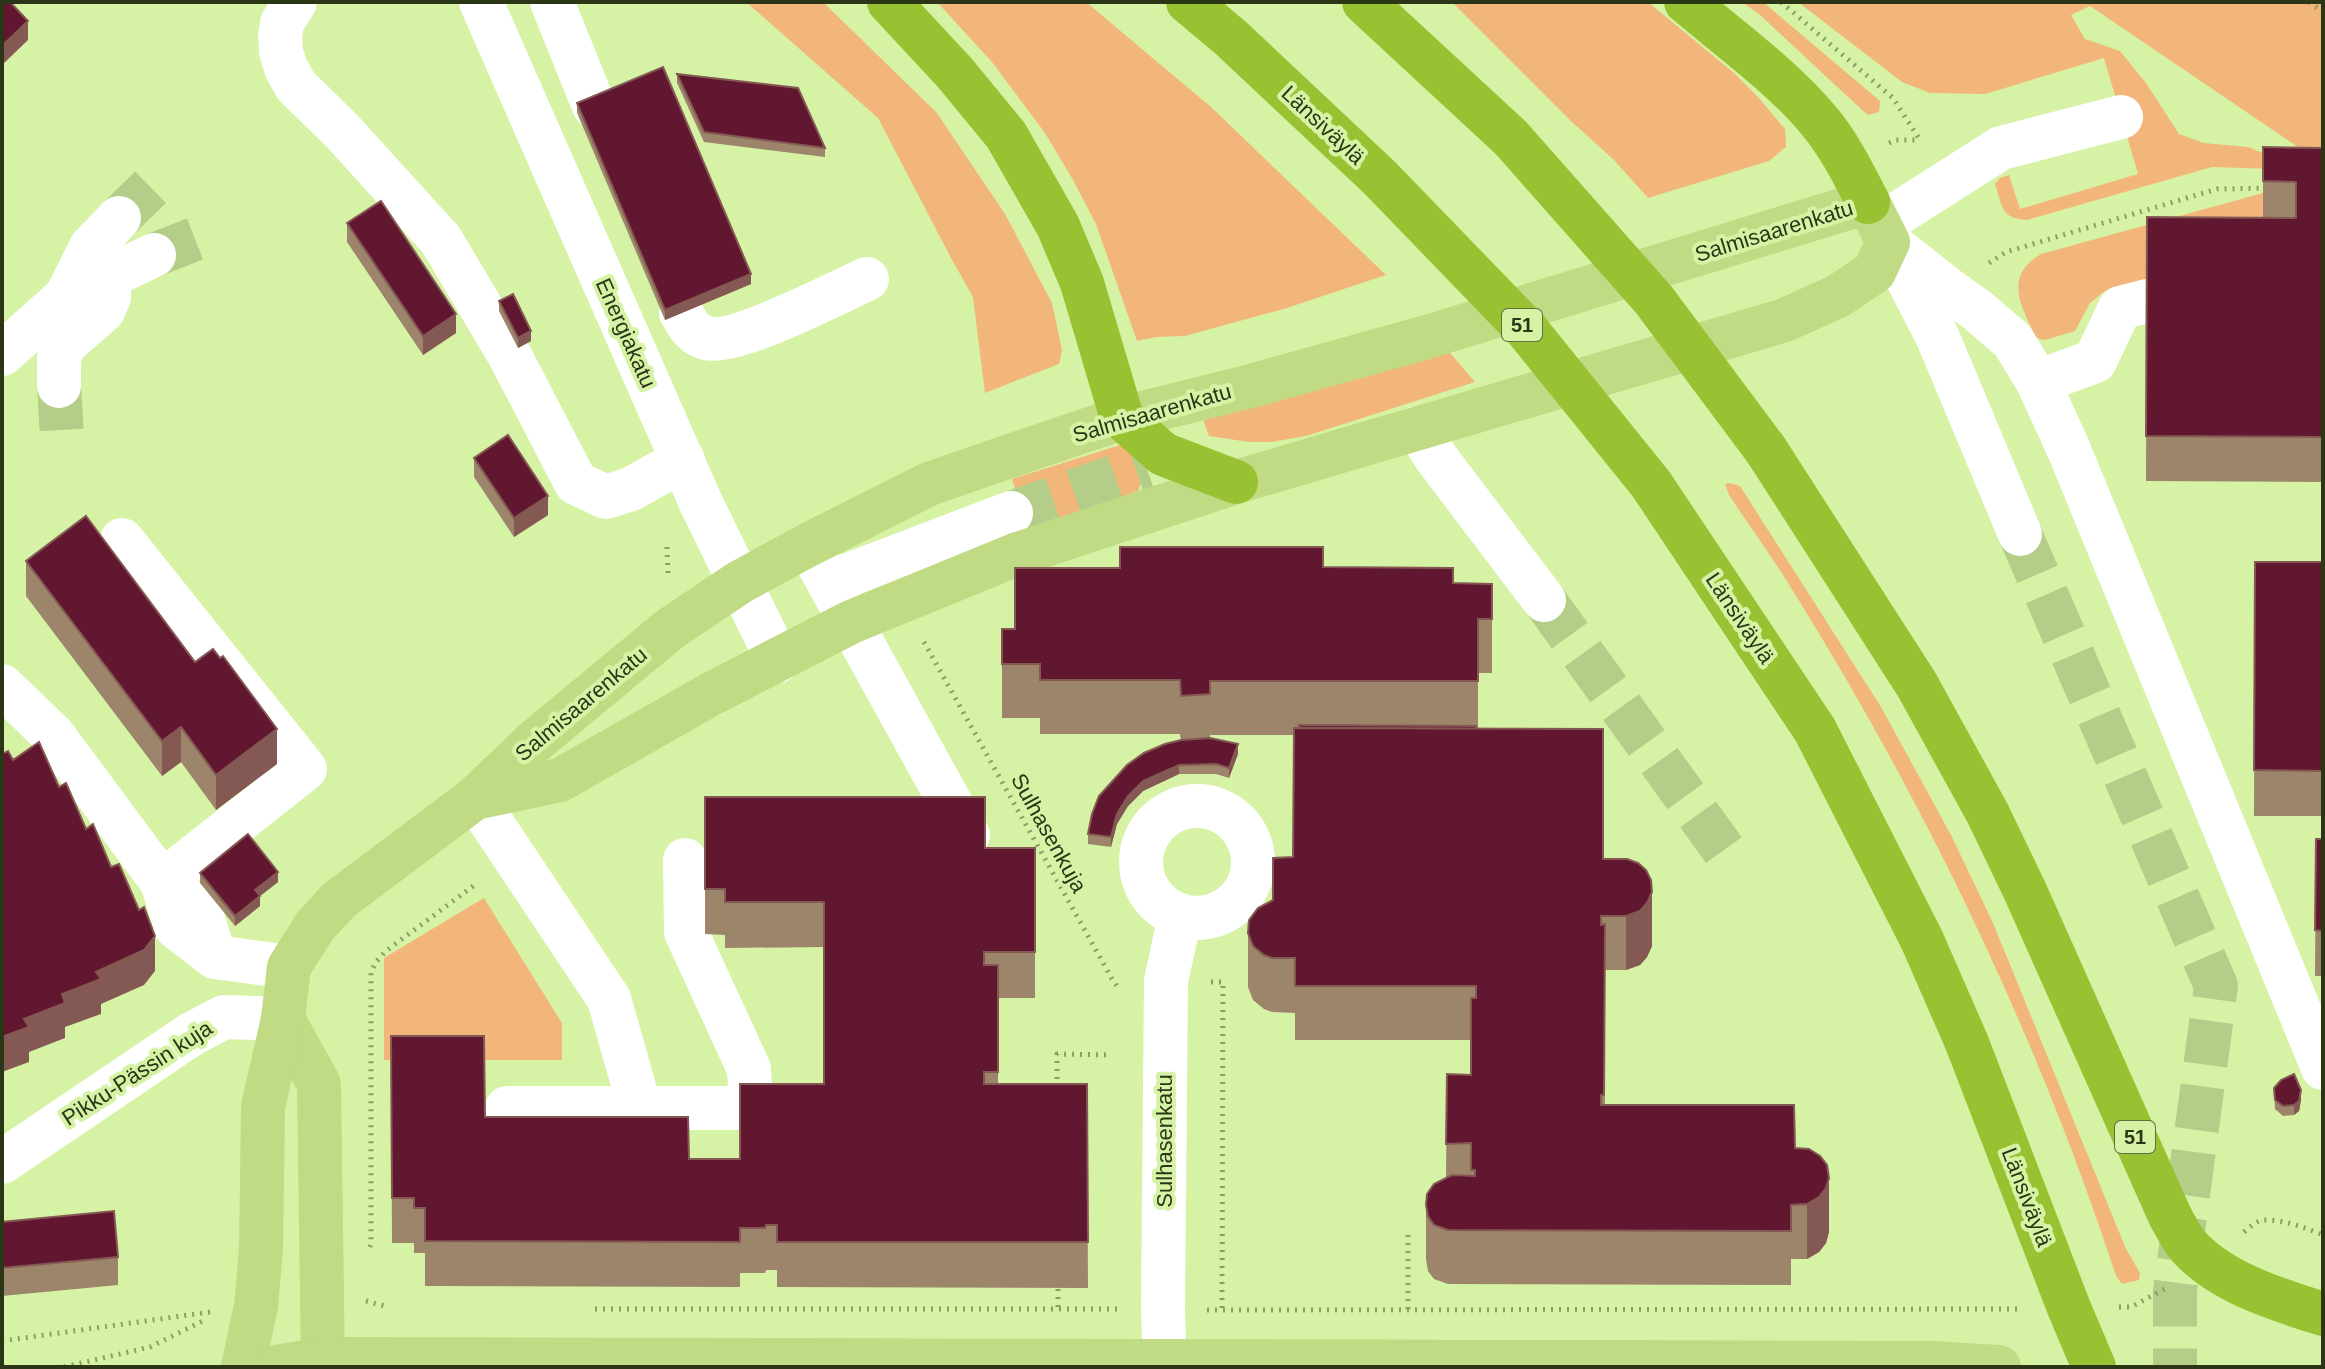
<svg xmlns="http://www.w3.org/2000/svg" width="2325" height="1369" font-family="Arial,sans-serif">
<rect width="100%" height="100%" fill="#d6f3a5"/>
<g fill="#f3b67a">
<polygon points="746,2 823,2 937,113 1005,214 1052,303 1062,350 1059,364 985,393 973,297 951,258 878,118"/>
<polygon points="937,2 1086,2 1211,107 1386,275 1287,308 1185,336 1156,337 1137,341 1096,224 1073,180 1045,133 992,62"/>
<polygon points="1452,2 1648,2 1734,73 1758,97 1785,129 1786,147 1769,161 1648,198 1614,160 1571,121"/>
<polygon points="1742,2 1763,2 1880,101 1879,112 1868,115 1862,110 1760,15"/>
<path d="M1798 2H2323V162H2320L2090 6 2071 15 2085 39 2120 51 2146 83 2179 134 2204 143 2248 147 2304 170 2212 167 2027 220C2000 218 2003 207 1995 184L2000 178 2009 175 2020 209 2138 174 2104 58 1985 94 1930 93 1902 82Z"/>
<path d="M2263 193V226L2147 285 2117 287 2102 293 2090 303 2075 331 2045 340 2036 338C2022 307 2002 277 2041 254Z"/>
<polygon points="1445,347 1475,382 1306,436 1272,442 1249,442 1209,436 1203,419"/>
<polygon points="1123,444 1129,446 1141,483 1138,491 1028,530 1012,479"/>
<path d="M1730 483 1740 486 1881 707 1951 835 1993 923 2126 1249 2140 1273 2139 1280 2122 1284 2116 1276C2037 1035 1927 806 1793 591 1773 558 1750 527 1729 495L1725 484Z"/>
<polygon points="484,898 562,1023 562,1060 384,1060 384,958"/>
</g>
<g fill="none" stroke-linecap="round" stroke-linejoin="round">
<g stroke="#b4cd89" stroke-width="44" stroke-dasharray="44 22" stroke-linecap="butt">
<polyline points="119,218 157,181"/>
<polyline points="154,255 205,235"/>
<polyline points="59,386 62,437"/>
<polyline points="1011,513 1146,466"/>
<polyline points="2020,534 2216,986 2175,1291 2175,1367"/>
<polyline points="1544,600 1731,860"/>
</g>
<g stroke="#8a9f66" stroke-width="5" stroke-dasharray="2 6" stroke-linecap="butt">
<polyline points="1781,2 1893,98 1920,140"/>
<polyline points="2309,2 2323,12"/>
<polyline points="1889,143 1896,140 1919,140"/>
<polyline points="1989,263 2006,252 2217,189 2270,188"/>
<polyline points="667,547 668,573"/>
<polyline points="924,642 1112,979 1119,989"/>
<polyline points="1211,982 1223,982 1222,1310"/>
<polyline points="1057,1087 1057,1054 1111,1055"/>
<path d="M2244 1232C2251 1226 2257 1220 2266 1220 2285 1220 2306 1228 2323 1235"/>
<polyline points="370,1247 371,1244 371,972 376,962 386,951 476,884"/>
<polyline points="1058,1281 1058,1309"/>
<polyline points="366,1301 388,1307"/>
<polyline points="2119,1307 2131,1307 2168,1287"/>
<polyline points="595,1309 1117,1309"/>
<polyline points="1408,1309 1408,1229"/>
<polyline points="1207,1310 2021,1309"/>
<polyline points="2,1341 210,1312"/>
<polyline points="64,1367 150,1347 205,1320"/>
</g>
<g stroke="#fff" stroke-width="44">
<polyline points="295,2 282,23 280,36 281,52 286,68 296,86 343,132 441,240 510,356 576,483 606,497 631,489 683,460"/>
<polyline points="481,2 701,503 778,661"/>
<polyline points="552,2 594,106"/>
<polyline points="1880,225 2001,148 2121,117"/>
<polyline points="1888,242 1949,290 1977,310 2013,341 2038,382 2069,450 2323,1068"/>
<polyline points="1897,258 1938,338 2020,534"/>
<polyline points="66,297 91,247 119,218"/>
<path d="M681 313C688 324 692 334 706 338 735 346 836 293 867 279"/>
<polyline points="2,354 66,297 154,255"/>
<polyline points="2038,382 2095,361 2120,308 2147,301"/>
<polyline points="59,386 59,357 65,344 103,311 109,297 109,276"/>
<polyline points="1417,428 1437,459 1544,600"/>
<polyline points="122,540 305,769 162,882 176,927 215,957"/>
<polyline points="808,545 968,835"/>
<polyline points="830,582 1011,513"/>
<polyline points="2,686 53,735 162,882 200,910 215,957 289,967"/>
<polyline points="475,798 609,999 640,1108"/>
<circle cx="1197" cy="862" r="56"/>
<polyline points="507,1108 751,1108 749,1069 686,932 685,860"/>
<polyline points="2,1162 190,1035 224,1017 283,1019"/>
<polyline points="1165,1367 1163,1310 1166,981 1180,916"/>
</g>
<g stroke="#c1da84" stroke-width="44">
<polyline points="283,1019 319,1084 323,1367"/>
<polyline points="243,1367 256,1306 261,1249 263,1107 283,1019 289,967 315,926 339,900 475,798 535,741 670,629 740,582 808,545 929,484 1010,456 1122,418 1251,386 1427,337 1868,202 1888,242 1874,272 1838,296 1785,320 1236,482 1015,555 851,622 711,694 560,780 475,798"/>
<polyline points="276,1367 324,1359 1931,1363 1999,1367"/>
</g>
<g stroke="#98c232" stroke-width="44">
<polyline points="889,2 955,73 1006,135 1058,226 1082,283 1122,418 1163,454 1236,482"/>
<polyline points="1188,2 1231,38 1380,178 1526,329 1651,484 1815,730 1922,940 1967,1043 2069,1308 2094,1367"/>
<path d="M1364 2 1511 138 1654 300 1766 450 1917 685 1988 814 2025 891 2170 1216C2176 1227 2182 1239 2190 1248 2223 1283 2278 1300 2323 1314"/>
<path d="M1686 2C1729 38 1785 79 1820 122 1840 146 1854 175 1868 202"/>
</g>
</g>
<g fill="#9c856a">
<polygon points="677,74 825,148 825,157 704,142 677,83"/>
<polygon points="577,103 751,284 665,320 577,113"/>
<polygon points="2263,147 2323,148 2323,482 2146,481 2147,217 2263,218"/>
<polygon points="347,223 456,333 423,355 347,242"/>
<polygon points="499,301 531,341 518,348 499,311"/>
<polygon points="474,458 548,515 514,537 474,477"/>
<polygon points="26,561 195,662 277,764 216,810 181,762 162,776 26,596"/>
<polygon points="2255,562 2323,562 2323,816 2254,816"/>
<polygon points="1323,567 1453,583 1492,584 1492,673 1478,673 1478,729 1603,859 1652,946 1647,957 1640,965 1626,970 1605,970 1605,1105 1795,1148 1829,1232 1826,1243 1819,1252 1807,1259 1791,1259 1791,1285 1448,1284 1434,1279 1428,1271 1426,1259 1426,1205 1446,1178 1447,1074 1471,1075 1471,1040 1295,1040 1295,1013 1272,1012 1264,1009 1253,1000 1248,987 1248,933 1273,900 1293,857 1294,735 1210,735 1210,738 1238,754 1229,778 1216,774 1179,774 1143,791 1128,806 1117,824 1111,847 1088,844 1088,834 1181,741 1180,734 1040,734 1040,718 1002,718 1002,629 1015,629"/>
<polygon points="705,797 985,848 1035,848 1035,998 998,998 998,1084 1087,1084 1088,1288 777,1287 777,1270 766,1270 765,1273 740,1273 740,1287 425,1286 425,1253 414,1253 414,1243 392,1243 391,1036 485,1117 689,1159 740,1159 824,1084 824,947 725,948 725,935 705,934"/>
<polygon points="2316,839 2323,839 2323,976 2315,976"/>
<polygon points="200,873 278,882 260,896 260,906 235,926 200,883"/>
<polygon points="2274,1088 2301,1100 2299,1111 2294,1115 2283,1116 2275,1109"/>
<polygon points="2,1222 118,1257 118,1285 2,1296"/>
</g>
<g fill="#855953">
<polygon points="28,21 28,40 2,65 2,46"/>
<polygon points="751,274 751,284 665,320 665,310"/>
<polygon points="456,314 456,333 423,355 423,336"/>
<polygon points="531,331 531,341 518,348 518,338"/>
<polygon points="548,496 548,515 514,537 514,518"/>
<polygon points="181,727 181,762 162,776 162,741"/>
<polygon points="277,729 277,764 216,810 216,775"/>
<polygon points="1238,744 1238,754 1229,778 1229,768"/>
<polygon points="1179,765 1179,774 1143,791 1128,806 1117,824 1111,847 1111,837 1117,814 1128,796 1143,781"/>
<polygon points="278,872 278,882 260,896 260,906 235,926 235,916 255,890"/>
<polygon points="1652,892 1652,946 1647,957 1640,965 1626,970 1626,916"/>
<polygon points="155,936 155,971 144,985 101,1004 101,1014 65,1027 65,1038 29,1052 29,1062 2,1072 2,1037 24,1019 62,994"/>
<polygon points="2301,1090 2301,1100 2299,1111 2294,1115 2294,1105"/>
<polygon points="1829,1178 1829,1232 1826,1243 1819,1252 1807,1259 1807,1204"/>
</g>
<g fill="#621730" stroke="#855953" stroke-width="2">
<polygon points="2,2 10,2 28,21 2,46"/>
<polygon points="663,67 751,274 665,310 577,103"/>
<polygon points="677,74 798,88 825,148 704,132"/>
<polygon points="2263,147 2323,148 2323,437 2146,436 2147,217 2296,218 2296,182 2263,181"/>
<polygon points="381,201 456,314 423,336 347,223"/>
<polygon points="513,294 531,331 518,338 499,301"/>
<polygon points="508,435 548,496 514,518 474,458"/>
<polygon points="86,516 195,662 213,649 220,658 223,656 277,729 216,775 181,727 162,741 26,561"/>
<polygon points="1120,547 1323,547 1323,567 1453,568 1453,583 1492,584 1492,619 1478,619 1478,681 1210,681 1210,694 1181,696 1180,680 1040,680 1040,664 1002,664 1002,629 1015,629 1015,568 1120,568"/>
<polygon points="2255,562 2323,562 2323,771 2254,770"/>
<polygon points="1299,725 1476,726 1476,729 1299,728"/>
<polygon points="1294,728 1603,729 1603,859 1627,859 1638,863 1646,870 1651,880 1652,892 1647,903 1640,911 1626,916 1601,916 1601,925 1605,924 1604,1095 1601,1095 1601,1105 1794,1105 1795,1148 1809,1149 1820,1156 1827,1165 1829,1178 1826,1188 1819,1197 1807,1204 1791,1205 1791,1231 1448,1230 1434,1225 1428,1216 1426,1205 1427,1194 1434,1184 1452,1175 1475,1176 1475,1170 1471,1170 1471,1143 1446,1144 1447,1074 1471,1075 1471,998 1476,998 1476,986 1295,986 1295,958 1272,958 1264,955 1253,946 1248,933 1249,920 1258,908 1273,900 1273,858 1293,857"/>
<polygon points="1210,738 1238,744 1229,768 1216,764 1179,765 1143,781 1128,796 1117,814 1111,837 1088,834 1092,814 1099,796 1127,765 1144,753 1165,744 1181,740"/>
<polygon points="39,742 59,787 66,783 86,829 93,824 111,867 119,864 139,910 144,907 155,936 144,950 96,972 101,979 62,994 65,1003 24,1019 29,1027 2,1037 2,754 8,751 13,760"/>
<polygon points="705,797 985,797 985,848 1035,848 1035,952 984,952 984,965 998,965 998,1072 984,1072 984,1084 1087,1084 1088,1242 777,1242 777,1225 766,1225 765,1228 740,1228 740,1242 425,1241 425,1208 414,1208 414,1198 392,1198 391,1036 484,1036 485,1117 688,1117 689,1159 740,1159 740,1084 824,1084 824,902 725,902 725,889 705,889"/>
<polygon points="248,834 278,872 255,890 260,896 235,916 200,873"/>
<polygon points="2316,839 2323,839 2323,931 2315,930"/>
<polygon points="2294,1074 2301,1090 2299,1101 2294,1105 2283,1106 2275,1100 2274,1088 2281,1080"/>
<polygon points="114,1211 118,1257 2,1268 2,1222"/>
</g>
<g text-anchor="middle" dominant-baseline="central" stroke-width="8" stroke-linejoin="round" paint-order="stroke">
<g fill="#d6f3a5" stroke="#5e6f42" stroke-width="2">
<rect x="1502" y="309" width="40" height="32" rx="6"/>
<rect x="2115" y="1121" width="40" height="32" rx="6"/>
</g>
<g font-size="20" font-weight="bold" fill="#2b3617">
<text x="1522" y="325">51</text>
<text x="2135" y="1137">51</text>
</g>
<g font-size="22" fill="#2b3617" stroke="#d6f3a5">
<text transform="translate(1323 125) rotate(43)">Länsiväylä</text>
<text transform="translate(1774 231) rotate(-17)">Salmisaarenkatu</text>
<text transform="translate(626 333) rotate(66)">Energiakatu</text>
<text transform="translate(1152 413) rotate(-16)">Salmisaarenkatu</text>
<text transform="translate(1740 618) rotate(56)">Länsiväylä</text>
<text transform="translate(581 704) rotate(-40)">Salmisaarenkatu</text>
<text transform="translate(1049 833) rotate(61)">Sulhasenkuja</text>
<text transform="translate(137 1073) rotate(-33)">Pikku-Pässin kuja</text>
<text transform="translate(1164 1141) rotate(-90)">Sulhasenkatu</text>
<text transform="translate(2027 1197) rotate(69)">Länsiväylä</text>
</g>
</g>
<rect width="2325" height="1369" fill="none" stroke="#2b3617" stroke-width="8"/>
</svg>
